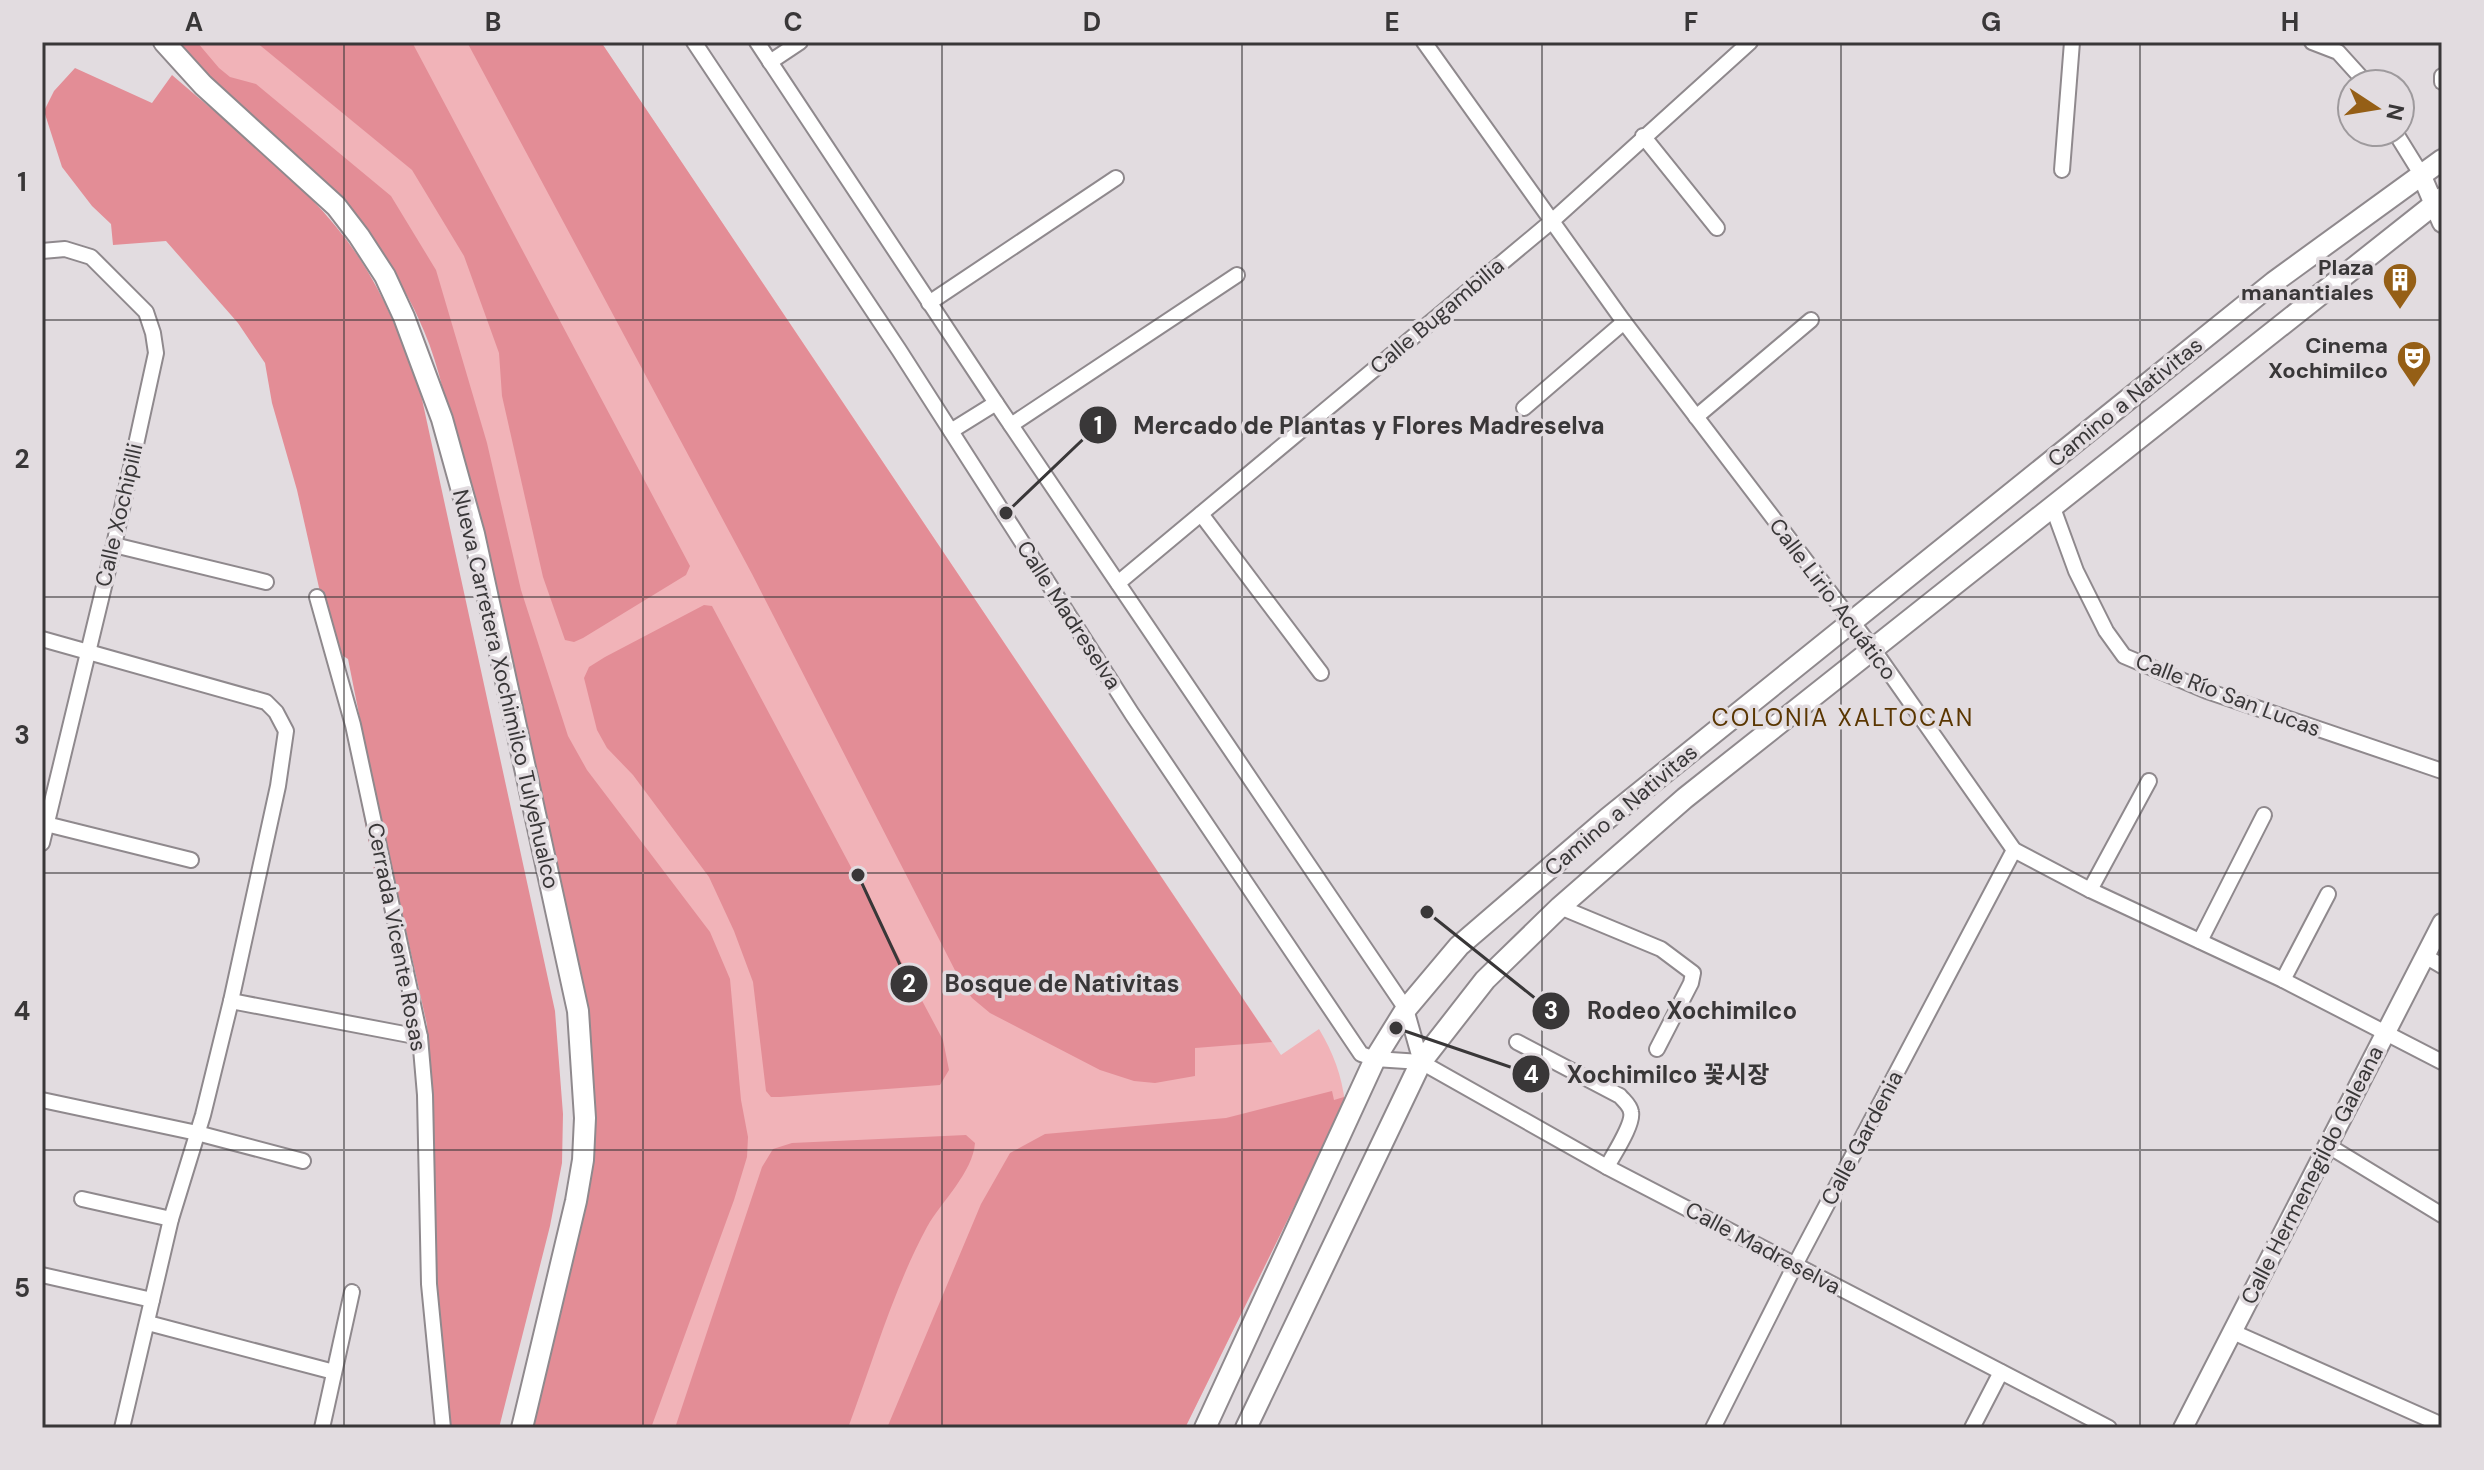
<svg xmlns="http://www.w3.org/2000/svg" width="2484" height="1470" font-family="'DM Sans','Noto Sans KR',sans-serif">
<rect width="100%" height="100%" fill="#e2dce0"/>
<path fill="#f1b3b8" d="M181 42H601L1281 1055 1319 1029C1333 1052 1342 1076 1345 1103L1185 1428H532L595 1087 429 324 360 211Z"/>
<g fill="#e38d96">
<path d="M173 42H197L219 68 230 77 256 84 391 196 436 270 487 443 521 590 568 736 587 770 710 932 730 979 741 1100 748 1137 747 1157 734 1200 651 1428H526L589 1105 457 448C447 409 440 368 424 331 373 208 265 133 173 42Z"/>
<polygon points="256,42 412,42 690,566 686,575 583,638 574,642 565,640 543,577 502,396 499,353 464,256 412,170"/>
<polygon points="467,42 601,42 1272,1042 1195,1048 1195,1076 1155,1083 1134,1081 1100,1070 990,1013 972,998 961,982 752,574"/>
<path d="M75 68 152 103 172 75C236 131 310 185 358 256 385 296 404 345 420 390L555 1011 563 1114 562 1163 550 1226 499 1428H436L430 1384 425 1263 434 1162 427 1025 393 872 375 875 349 740 364 739 348 659 340 654 320 592 297 490 272 403 265 363 238 323 166 241 113 245 111 224 92 206 62 167 44 111 54 91Z"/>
<polygon points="704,605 712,606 943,1040 949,1070 940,1085 780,1097 771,1097 766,1091 753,982 734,931 709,877 633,775 607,748 597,730 584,678 589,667 605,657"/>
<polygon points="1332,1091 1334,1100 1344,1097 1345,1103 1185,1428 887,1428 981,1204 1010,1153 1045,1134 1226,1118"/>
<path d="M966 1135 975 1143C973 1172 942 1201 927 1227 893 1290 873 1361 848 1428H675L762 1167 773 1149 792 1143Z"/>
</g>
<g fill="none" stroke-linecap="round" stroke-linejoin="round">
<defs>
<g id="minor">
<polyline points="694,42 899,350 1132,714 1361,1054 1375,1059 1421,1062 1607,1167 2109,1428"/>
<polyline points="757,42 996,403 1406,1009 1421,1062"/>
<polyline points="1424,42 1624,322 1873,649 2014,850 2090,890 2283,980 2442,1062"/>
<polyline points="2312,42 2338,52 2367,84"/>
<polyline points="770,62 800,42"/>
<polyline points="2442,76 2442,82"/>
<polyline points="2395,132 2421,174"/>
<polyline points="1643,136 1717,228"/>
<polyline points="2062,170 2072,42"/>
<polyline points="42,251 65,249 91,257 146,312 153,333 156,353 114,545 42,843"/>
<polyline points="929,303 1116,178"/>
<polyline points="1524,408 1624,322"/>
<polyline points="1696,417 1811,320"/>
<polyline points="1011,425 1237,275"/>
<polyline points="951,431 996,403"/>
<polyline points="2053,508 2076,571 2106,631 2124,656 2207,691 2442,771"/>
<polyline points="1201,514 1321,673"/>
<polyline points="114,545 266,582"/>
<polyline points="1118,583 1552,221 1750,42"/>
<polyline points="317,597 353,725 420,1037 425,1095 429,1284 443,1428"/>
<polyline points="42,639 266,702 276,712 286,731 278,786 231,1001 203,1115 171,1219 122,1428"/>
<polyline points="46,824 191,860"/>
<polyline points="2090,890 2149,781"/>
<polyline points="1560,907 1661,949 1693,973 1691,983 1657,1049"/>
<polyline points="2200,941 2264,815"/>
<polyline points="2425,956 2442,966"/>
<polyline points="2283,980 2328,894"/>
<polyline points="231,1001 420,1037"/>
<path d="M1517 1042 1620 1096C1624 1101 1630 1105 1631 1112 1634 1124 1613 1155 1607 1167"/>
<polyline points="42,1100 197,1133 303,1161"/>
<polyline points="2327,1145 2442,1215"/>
<polyline points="82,1199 171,1219"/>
<polyline points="42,1275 152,1300"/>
<polyline points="148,1323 334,1372"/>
<polyline points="2233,1332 2442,1425"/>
<polyline points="322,1428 352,1292"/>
<polyline points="1713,1428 1795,1265 2014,850"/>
<polyline points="1972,1428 2001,1372"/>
</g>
<g id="tertiary">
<polyline points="2421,174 2442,223"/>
<polyline points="2183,1428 2442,923"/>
</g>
<g id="secondary">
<polyline points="164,42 203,85 336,206 359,236 385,276 404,317 442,419 474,534 578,1011 585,1118 583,1160 576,1201 522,1428"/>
<polyline points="1205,1428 1375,1059 1406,1009 1459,946 1608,818 2274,282 2442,160"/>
<polyline points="1246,1428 1421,1062 1485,980 1560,907 1685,798 2442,198"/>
</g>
</defs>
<use href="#minor" stroke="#8f898d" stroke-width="18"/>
<use href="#tertiary" stroke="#8f898d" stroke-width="22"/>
<use href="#secondary" stroke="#8f898d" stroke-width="24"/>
<use href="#minor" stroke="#fff" stroke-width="14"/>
<use href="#tertiary" stroke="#fff" stroke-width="18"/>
<use href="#secondary" stroke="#fff" stroke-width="20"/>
</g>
<path fill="none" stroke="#393738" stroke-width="2" stroke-opacity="0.55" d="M344 42V1428M643 42V1428M942 42V1428M1242 42V1428M1542 42V1428M1841 42V1428M2140 42V1428M42 320H2442M42 597H2442M42 873H2442M42 1150H2442"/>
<defs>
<symbol id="building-pin" viewBox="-11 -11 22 30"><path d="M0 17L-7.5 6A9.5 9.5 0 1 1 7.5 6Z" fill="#955f16" stroke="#e2dce0"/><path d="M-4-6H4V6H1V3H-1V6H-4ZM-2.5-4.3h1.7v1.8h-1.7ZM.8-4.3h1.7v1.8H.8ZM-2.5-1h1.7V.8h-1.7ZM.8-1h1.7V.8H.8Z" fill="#fff"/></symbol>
<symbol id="theatre-pin" viewBox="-11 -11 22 30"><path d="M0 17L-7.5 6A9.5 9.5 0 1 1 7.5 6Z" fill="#955f16" stroke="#e2dce0"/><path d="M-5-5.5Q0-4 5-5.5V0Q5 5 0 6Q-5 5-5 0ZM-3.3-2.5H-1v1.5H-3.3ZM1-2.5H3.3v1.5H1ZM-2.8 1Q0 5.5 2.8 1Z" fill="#fff"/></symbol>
</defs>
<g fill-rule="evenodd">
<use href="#building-pin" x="2380" y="260" width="40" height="54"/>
<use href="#theatre-pin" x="2394" y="338" width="40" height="54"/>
</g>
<g text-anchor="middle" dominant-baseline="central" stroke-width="7" stroke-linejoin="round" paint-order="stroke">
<g font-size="22" font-weight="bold" fill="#393738" stroke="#e2dce0" text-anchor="end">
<text x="2374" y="267">Plaza<tspan x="2374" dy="25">manantiales</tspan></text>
<text x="2388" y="345">Cinema<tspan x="2388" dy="25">Xochimilco</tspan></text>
</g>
<g font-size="22" fill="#393738" stroke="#e2dce0">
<text transform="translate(1437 316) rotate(-40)">Calle Bugambilia</text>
<text transform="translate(2125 402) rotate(-39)">Camino a Nativitas</text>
<text transform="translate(119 515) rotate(-77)">Calle Xochipilli</text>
<text transform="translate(1833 599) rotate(53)">Calle Lirio Acuático</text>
<text transform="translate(1069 615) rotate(57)">Calle Madreselva</text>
<text transform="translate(506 689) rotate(77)">Nueva Carretera Xochimilco Tulyehualco</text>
<text transform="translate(2228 695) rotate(21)">Calle Río San Lucas</text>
<text transform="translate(1621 810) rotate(-40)">Camino a Nativitas</text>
<text transform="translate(397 937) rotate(79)">Cerrada Vicente Rosas</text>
<text transform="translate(1862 1138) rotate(-62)">Calle Gardenia</text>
<text transform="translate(2312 1175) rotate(-63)">Calle Hermenegildo Galeana</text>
<text transform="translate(1763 1248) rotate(28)">Calle Madreselva</text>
</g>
<g font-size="24" letter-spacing="2" fill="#5a3601" stroke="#e2dce0">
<text x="1843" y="717">COLONIA XALTOCAN</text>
</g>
</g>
<path fill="none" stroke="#393738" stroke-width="3" d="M1006 513L1098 425M858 875L909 984M1427 912L1551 1011M1396 1028L1531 1074"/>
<g fill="#393738" stroke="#e2dce0" stroke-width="3">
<circle cx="1006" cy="513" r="8"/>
<circle cx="858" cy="875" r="8"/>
<circle cx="1427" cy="912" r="8"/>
<circle cx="1396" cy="1028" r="8"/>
<circle cx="1098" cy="425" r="20"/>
<circle cx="909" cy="984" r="20"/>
<circle cx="1551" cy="1011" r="20"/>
<circle cx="1531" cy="1074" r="20"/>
</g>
<g font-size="24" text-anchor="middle" font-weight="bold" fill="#fff">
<text x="1098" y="434">1</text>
<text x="909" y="992">2</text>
<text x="1551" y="1019">3</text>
<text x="1531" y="1083">4</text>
</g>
<g font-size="24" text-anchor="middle" font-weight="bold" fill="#393738" stroke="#e2dce0" stroke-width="7" stroke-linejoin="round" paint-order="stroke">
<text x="1369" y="434">Mercado de Plantas y Flores Madreselva</text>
<text x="1062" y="992">Bosque de Nativitas</text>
<text x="1692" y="1019">Rodeo Xochimilco</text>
<text x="1668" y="1083">Xochimilco 꽃시장</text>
</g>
<rect width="2484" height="1470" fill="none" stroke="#e2dce0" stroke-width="88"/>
<g transform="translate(2376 108) rotate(102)"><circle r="38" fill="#e2dce0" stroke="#9e9a9d" stroke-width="2"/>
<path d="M0-6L14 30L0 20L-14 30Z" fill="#955f16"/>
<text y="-12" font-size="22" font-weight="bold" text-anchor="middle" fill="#393738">N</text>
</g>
<rect x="44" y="44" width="2396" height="1382" fill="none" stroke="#393738" stroke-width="3"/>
<g font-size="26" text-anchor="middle" font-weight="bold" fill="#393738">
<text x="194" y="31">A</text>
<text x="493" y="31">B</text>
<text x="793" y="31">C</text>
<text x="1092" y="31">D</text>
<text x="1392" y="31">E</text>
<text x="1691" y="31">F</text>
<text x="1991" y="31">G</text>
<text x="2290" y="31">H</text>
<text x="22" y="191">1</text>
<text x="22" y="468">2</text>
<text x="22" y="744">3</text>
<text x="22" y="1020">4</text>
<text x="22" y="1297">5</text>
</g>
</svg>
